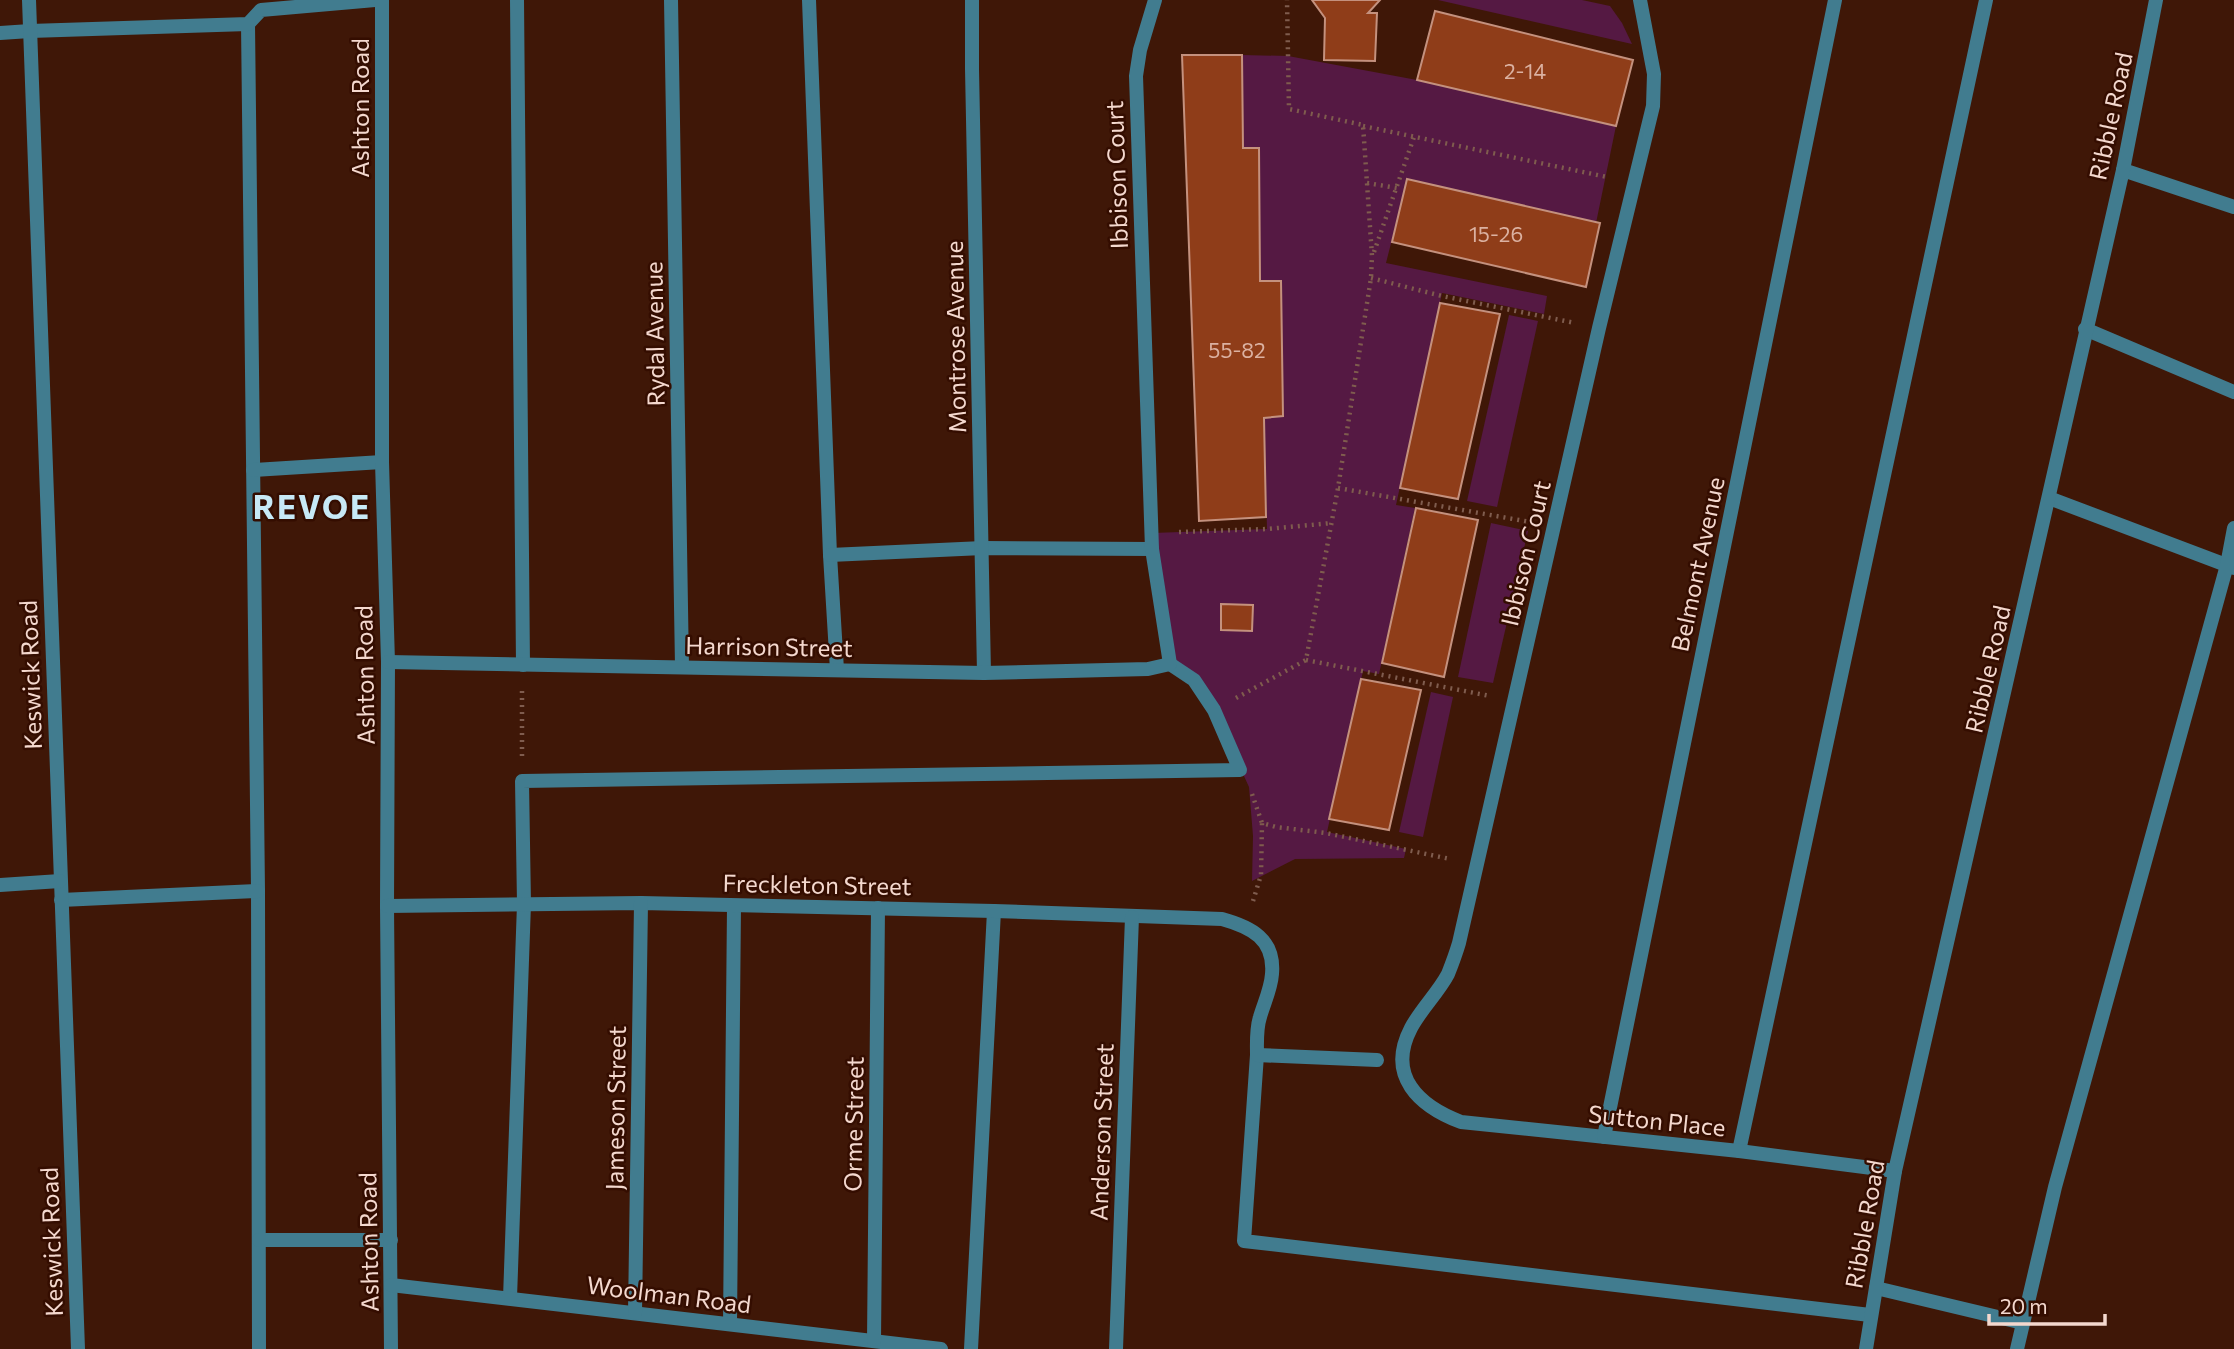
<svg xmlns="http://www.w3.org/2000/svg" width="2234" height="1349" font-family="Commissioner,sans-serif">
<rect width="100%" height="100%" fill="#3f1707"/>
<g fill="#551943">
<polygon points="1438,0 1582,0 1610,6 1622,23 1632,44"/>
<polygon points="1242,55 1288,56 1417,80 1616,126 1596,223 1407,180 1386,263 1547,296 1544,314 1442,293 1396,505 1415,508 1379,674 1363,671 1327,832 1406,849 1404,858 1295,859 1252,881 1253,836 1249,787 1214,710 1170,664 1152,533 1267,529 1264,418 1283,416 1281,282 1260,281 1259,148 1243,148"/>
<polygon points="1509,315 1538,321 1497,507 1467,501"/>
<polygon points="1491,523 1528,531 1493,683 1458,677"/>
<polygon points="1431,692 1453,697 1423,837 1399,832"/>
</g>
<g fill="#8f3d19" stroke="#c4917e" stroke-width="2">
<polygon points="1312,0 1380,0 1368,13 1377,13 1375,61 1324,60 1325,18"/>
<polygon points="1435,11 1633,60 1616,126 1417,80"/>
<polygon points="1182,55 1242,55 1243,148 1259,148 1260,281 1281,281 1283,416 1264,418 1266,517 1199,521"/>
<polygon points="1407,179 1600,223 1586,287 1392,242"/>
<polygon points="1440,303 1500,314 1458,499 1400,488"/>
<polygon points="1416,508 1478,520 1444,677 1382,663"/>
<polygon points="1221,604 1253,605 1252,631 1221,630"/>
<polygon points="1361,679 1421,690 1389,830 1329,819"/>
</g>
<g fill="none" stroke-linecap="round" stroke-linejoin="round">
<g stroke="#7f5c4e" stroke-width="4.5" stroke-dasharray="2 5" stroke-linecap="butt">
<polyline points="1363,126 1607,177"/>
<polyline points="1367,183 1397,188"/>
<polyline points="1374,252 1414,137"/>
<polyline points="1371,278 1442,296 1575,323"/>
<polyline points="1338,488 1530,522"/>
<polyline points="1179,532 1267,529 1332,523"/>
<polyline points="1306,660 1490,696"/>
<polyline points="1236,698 1306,660 1338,488 1371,278 1372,256 1363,125 1289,109 1287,0"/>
<polyline points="522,756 522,691"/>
<polyline points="1252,794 1262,823 1276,827 1326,833 1450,859"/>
<polyline points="1253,901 1261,875 1262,823"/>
</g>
<g stroke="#417c8f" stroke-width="14">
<polyline points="517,0 523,665"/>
<polyline points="809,0 830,555 837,670"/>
<polyline points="248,24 258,891 259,1349"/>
<polyline points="0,33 30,31 248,24 261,10 375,0"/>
<polyline points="2123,170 2234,207"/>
<polyline points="253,470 382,462"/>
<polyline points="2049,498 2234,568"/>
<polyline points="830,555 983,548 1152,549"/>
<polyline points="61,900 258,891"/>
<polyline points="1257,1055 1244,1241 1870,1315"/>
<polyline points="1739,1151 1986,0"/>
<polyline points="259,1240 391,1240"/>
<polyline points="1876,1288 2023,1323"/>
<polyline points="510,1298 524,904 522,781 1240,770 1214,710 1194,680 1170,664"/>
<polyline points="730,1324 734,906"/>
<polyline points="971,1349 994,911"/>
<polyline points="2017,1349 2055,1187 2227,565 2234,528"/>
</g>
<g stroke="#417c8f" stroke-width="14">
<polyline points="29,0 78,1349"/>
<polyline points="382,0 382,462 388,662 387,906 391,1349"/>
<polyline points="671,0 682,667"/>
<polyline points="972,0 972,69 984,673"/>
<path d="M1640 0 1654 74 1653 106 1599 328 1459 943C1456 953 1452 964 1448 974 1438 993 1421 1009 1411 1028 1386 1076 1419 1106 1461 1122L1739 1151 1895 1171"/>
<polyline points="2085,329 2234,392"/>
<polyline points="388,662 984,673 1148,669 1170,664 1152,549 1136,76 1140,50 1155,0"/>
<polyline points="0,885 60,881"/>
<path d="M387 906 641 903 994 911 1222 919C1251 927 1275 939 1272 974 1271 989 1264 1003 1260 1017 1256 1029 1257 1043 1257 1055L1377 1060"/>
<polyline points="1604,1137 1835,0"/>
<polyline points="391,1285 941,1349"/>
<polyline points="635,1313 641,903"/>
<polyline points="874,1341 878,908"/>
<polyline points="1116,1349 1132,917"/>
<polyline points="1866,1349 1895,1171 2123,170 2156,0"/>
</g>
</g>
<g text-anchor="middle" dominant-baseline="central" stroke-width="5" stroke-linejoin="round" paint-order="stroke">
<g font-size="21" fill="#dbb1a1">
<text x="1525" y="70">2-14</text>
<text x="1496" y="233">15-26</text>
<text x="1237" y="349">55-82</text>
</g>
<g font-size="24" fill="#f4d8ce" stroke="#340d00">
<text transform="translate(359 108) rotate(-90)">Ashton Road</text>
<text transform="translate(2110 116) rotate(-78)">Ribble Road</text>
<text transform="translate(1116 175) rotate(-92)">Ibbison Court</text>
<text transform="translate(654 334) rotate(-91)">Rydal Avenue</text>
<text transform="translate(955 337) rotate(-91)">Montrose Avenue</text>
<text transform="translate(1525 553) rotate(-77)">Ibbison Court</text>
<text transform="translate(1697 564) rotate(-78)">Belmont Avenue</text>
<text transform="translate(769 646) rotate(1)">Harrison Street</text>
<text transform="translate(1987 669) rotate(-77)">Ribble Road</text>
<text transform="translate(30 675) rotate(-92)">Keswick Road</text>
<text transform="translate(364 675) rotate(-91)">Ashton Road</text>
<text transform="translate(817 884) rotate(1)">Freckleton Street</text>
<text transform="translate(615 1108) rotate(-89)">Jameson Street</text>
<text transform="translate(1657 1120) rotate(6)">Sutton Place</text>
<text transform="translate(853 1124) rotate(-89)">Orme Street</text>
<text transform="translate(1101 1132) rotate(-88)">Anderson Street</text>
<text transform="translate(1864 1224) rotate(-80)">Ribble Road</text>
<text transform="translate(51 1242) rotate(-92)">Keswick Road</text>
<text transform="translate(368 1242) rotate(-91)">Ashton Road</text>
<text transform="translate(669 1294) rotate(7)">Woolman Road</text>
</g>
<g font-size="32" font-weight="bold" letter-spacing="2" fill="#c7e9f6" stroke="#340d00">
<text x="312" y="506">REVOE</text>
</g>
</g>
<path d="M1989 1314v10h116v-10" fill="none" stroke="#f4d8ce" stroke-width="3.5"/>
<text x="2000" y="1314" font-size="21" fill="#f4d8ce" stroke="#340d00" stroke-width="5" paint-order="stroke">20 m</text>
</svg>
